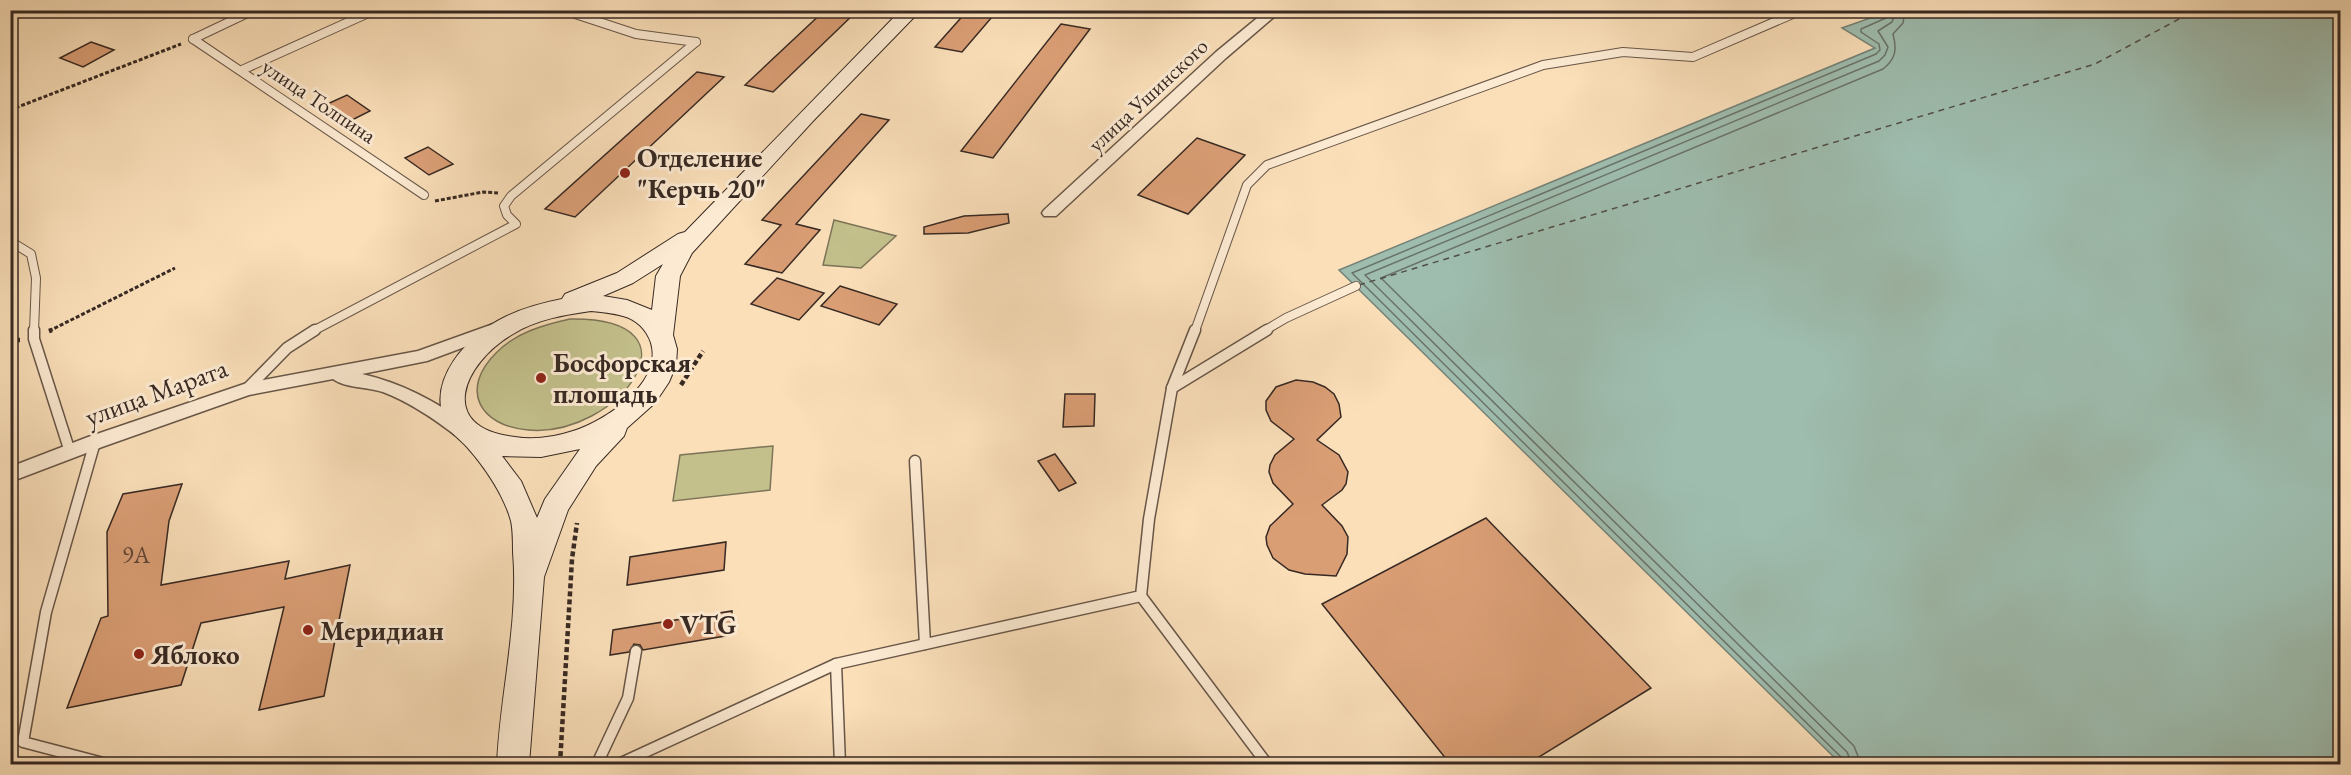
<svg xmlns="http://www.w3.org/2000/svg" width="2351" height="775" font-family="'EB Garamond',serif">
<rect width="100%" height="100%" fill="#fadfb9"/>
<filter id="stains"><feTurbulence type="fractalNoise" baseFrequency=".00333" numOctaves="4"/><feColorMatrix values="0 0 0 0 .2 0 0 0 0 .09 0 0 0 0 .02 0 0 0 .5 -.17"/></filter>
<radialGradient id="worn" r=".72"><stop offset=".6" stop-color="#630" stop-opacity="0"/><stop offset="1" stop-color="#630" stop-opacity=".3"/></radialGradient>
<g fill="#c3c08c" stroke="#7d7458" stroke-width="1.5">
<polygon points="834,220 896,236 861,268 823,265"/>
<path d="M570 319C709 317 618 438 528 430 480 426 459 390 496 353 515 333 543 325 570 319Z"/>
<polygon points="773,446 770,490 673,501 680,455"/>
</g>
<polygon fill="#9ebdaf" stroke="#758277" stroke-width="1.5" points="1890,11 2340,11 2340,764 1841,764 1339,270 1875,48 1842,28"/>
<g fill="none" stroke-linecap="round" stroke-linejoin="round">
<g stroke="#6a7369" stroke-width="1.5">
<polyline points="1844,764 1842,758 1352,273 1876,54 1880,50 1879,44 1861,32 1861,29 1886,18 1889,10"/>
<polyline points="1852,764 1847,752 1365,275 1879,61 1885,55 1888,47 1878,31 1892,22 1896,10"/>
<path d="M1861 764 1854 746 1381 278 1883 69C1896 59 1897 49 1893 34L1903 23 1905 10"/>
</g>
<polyline stroke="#514e46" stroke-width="1.5" stroke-dasharray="6 5" stroke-linecap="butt" points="1359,285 2095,64 2196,10"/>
</g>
<g fill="#da9e75" stroke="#372923" stroke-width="1.5">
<polygon points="825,10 858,10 773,92 745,85"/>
<polygon points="968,10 998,10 962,52 935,47"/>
<polygon points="1061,24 1090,29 993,158 961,151"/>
<polygon points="91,42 114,50 83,67 60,58"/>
<polygon points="697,72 724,77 575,217 545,209"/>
<polygon points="347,95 370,111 346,123 323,106"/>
<polygon points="861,114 889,120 796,224 820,230 782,273 745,264 781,225 762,220"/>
<polygon points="1197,138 1245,155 1188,214 1138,195"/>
<polygon points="428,147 453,164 429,175 405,158"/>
<polygon points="1008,214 1009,223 968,233 924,234 924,227 964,216"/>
<polygon points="777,278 824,293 799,320 751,304"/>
<polygon points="840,286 897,304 879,325 821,306"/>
<polygon points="1296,380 1313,382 1325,387 1334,394 1339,404 1341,417 1317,440 1339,455 1348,472 1346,484 1342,490 1322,505 1342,526 1348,537 1347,554 1336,576 1305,574 1289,570 1273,558 1267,545 1266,537 1270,526 1293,504 1273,483 1269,472 1270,465 1275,455 1294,439 1271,421 1266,410 1266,401 1276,387"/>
<polygon points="1065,394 1095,394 1094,426 1063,427"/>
<polygon points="1055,454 1076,483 1059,491 1038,461"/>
<polygon points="182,484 169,521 161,585 289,561 285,579 350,565 324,696 259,710 284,607 201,623 181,685 67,708 101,618 108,616 107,532 123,494"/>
<polygon points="1486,518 1651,688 1526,765 1451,765 1322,604"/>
<polygon points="726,542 724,570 627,585 630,557"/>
<polygon points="732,611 731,635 643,650 640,645 634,644 629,652 610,655 613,630"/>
</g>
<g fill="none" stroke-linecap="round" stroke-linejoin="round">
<defs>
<g id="service-far1">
<polyline points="563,10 636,34 696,42"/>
<polyline points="193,39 424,195"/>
<polyline points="193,39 254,10"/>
<polyline points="242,70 375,10"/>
<polyline points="10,241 31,254 36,278 34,331"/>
<polyline points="313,331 516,224 507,215 504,206 511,196 696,42"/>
<polyline points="1195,331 1247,185 1267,165 1543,65 1623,52 1693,57 1802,10"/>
<polyline points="1264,331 1286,318 1356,286"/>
</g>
<g id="service">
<polyline points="34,330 34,339 70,452"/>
<polyline points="1172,388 1267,330"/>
<polyline points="247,389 287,348 315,330"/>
<polyline points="95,442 46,612 23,742 107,764"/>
<polyline points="915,461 925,644"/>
<polyline points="1141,596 1267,764"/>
<polyline points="836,664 840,764"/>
<polyline points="597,764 628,698 636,651"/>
<polyline points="619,764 836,664 1141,596 1149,519 1172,388 1195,330"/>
</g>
<g id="minor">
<polygon points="1267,10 1282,10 1226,58 1056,216 1044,216 1042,213 1044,210 1216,52"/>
<path d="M496 323 502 325 505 329 502 333 427 361 362 374C402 383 435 401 469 425L471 430 469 435 462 437 455 435C433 418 409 402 383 392 368 387 345 388 333 379L249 395 102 447 10 482V467L88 437 247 383 418 351Z"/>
</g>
<path id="secondary" d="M901 10H921L813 121 692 253 680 276 673 335 677 349 676 365 669 382 655 403 627 428 624 436 596 466 568 510 544 577 529 764H497C500 694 519 623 513 552 513 542 513 530 511 521 504 495 484 466 467 447 460 439 451 434 446 424 425 380 468 335 505 317 523 308 542 303 562 299L565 294 617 273 678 234 685 232ZM663 264 656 276 652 310 627 300 603 296 633 283ZM591 311C601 312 613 313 623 316 636 319 647 330 651 343 663 383 605 421 573 431 555 437 533 440 515 437 435 428 463 363 513 334 537 319 564 315 591 311ZM580 449 545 499 537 518 521 481 502 456 541 457Z"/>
</defs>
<use href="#service-far1" stroke="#685648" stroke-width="10"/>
<use href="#service" stroke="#685648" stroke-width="13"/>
<use href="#minor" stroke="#685648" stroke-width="3"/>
<use href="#secondary" stroke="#372923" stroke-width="2"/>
<g stroke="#372923" stroke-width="3" stroke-dasharray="4 2" stroke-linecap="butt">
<polyline points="10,110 181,44"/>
<polyline points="435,201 483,192 498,193"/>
<polyline points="49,331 175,268"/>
</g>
<g stroke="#372923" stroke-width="4.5" stroke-dasharray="5 3" stroke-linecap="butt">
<polyline points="49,331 52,330"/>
<polyline points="10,340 20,340"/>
<polyline points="681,385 703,351"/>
<polyline points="560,764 572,559 577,523"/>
</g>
<use href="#service-far1" stroke="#fcead2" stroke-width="8"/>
<use href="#service" stroke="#fcead2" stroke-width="10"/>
<use href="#minor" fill="#fcead2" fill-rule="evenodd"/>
<use href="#secondary" fill="#fcead2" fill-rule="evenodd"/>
</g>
<g fill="#8f2418" stroke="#fcead2" stroke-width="2">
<circle cx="625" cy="173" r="6"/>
<circle cx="541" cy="378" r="6"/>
<circle cx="668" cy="624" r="6"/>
<circle cx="308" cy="630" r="6"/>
<circle cx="139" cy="654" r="6"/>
</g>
<g text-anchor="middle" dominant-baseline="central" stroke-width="6" stroke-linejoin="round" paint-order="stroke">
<g font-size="22" fill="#372923" stroke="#fcead2">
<text transform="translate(1148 95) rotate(-43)">улица Ушинского</text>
<text transform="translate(319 101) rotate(34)">улица Толпина</text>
</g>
<g font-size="24" fill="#604638">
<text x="136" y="554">9А</text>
</g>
<g font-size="27" font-weight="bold" fill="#372923" stroke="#fcead2" text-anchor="start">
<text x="637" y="157">Отделение<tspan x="637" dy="31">"Керчь 20"</tspan></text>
<text x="553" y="362">Босфорская<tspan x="553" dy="31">площадь</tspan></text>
<text x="680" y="624">VTG</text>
<text x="320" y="630">Меридиан</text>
<text x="151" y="654">Яблоко</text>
</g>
<g font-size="27" fill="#372923" stroke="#fcead2">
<text transform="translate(156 392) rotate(-20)">улица Марата</text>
</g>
</g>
<rect width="2351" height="775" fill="none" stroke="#fadfb9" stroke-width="36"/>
<rect x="12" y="12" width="2327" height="751" fill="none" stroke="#372923" stroke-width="3"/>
<rect x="18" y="18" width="2315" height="739" fill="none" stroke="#372923" stroke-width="1.5"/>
<rect width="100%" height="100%" filter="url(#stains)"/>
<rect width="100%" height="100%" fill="url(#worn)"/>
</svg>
